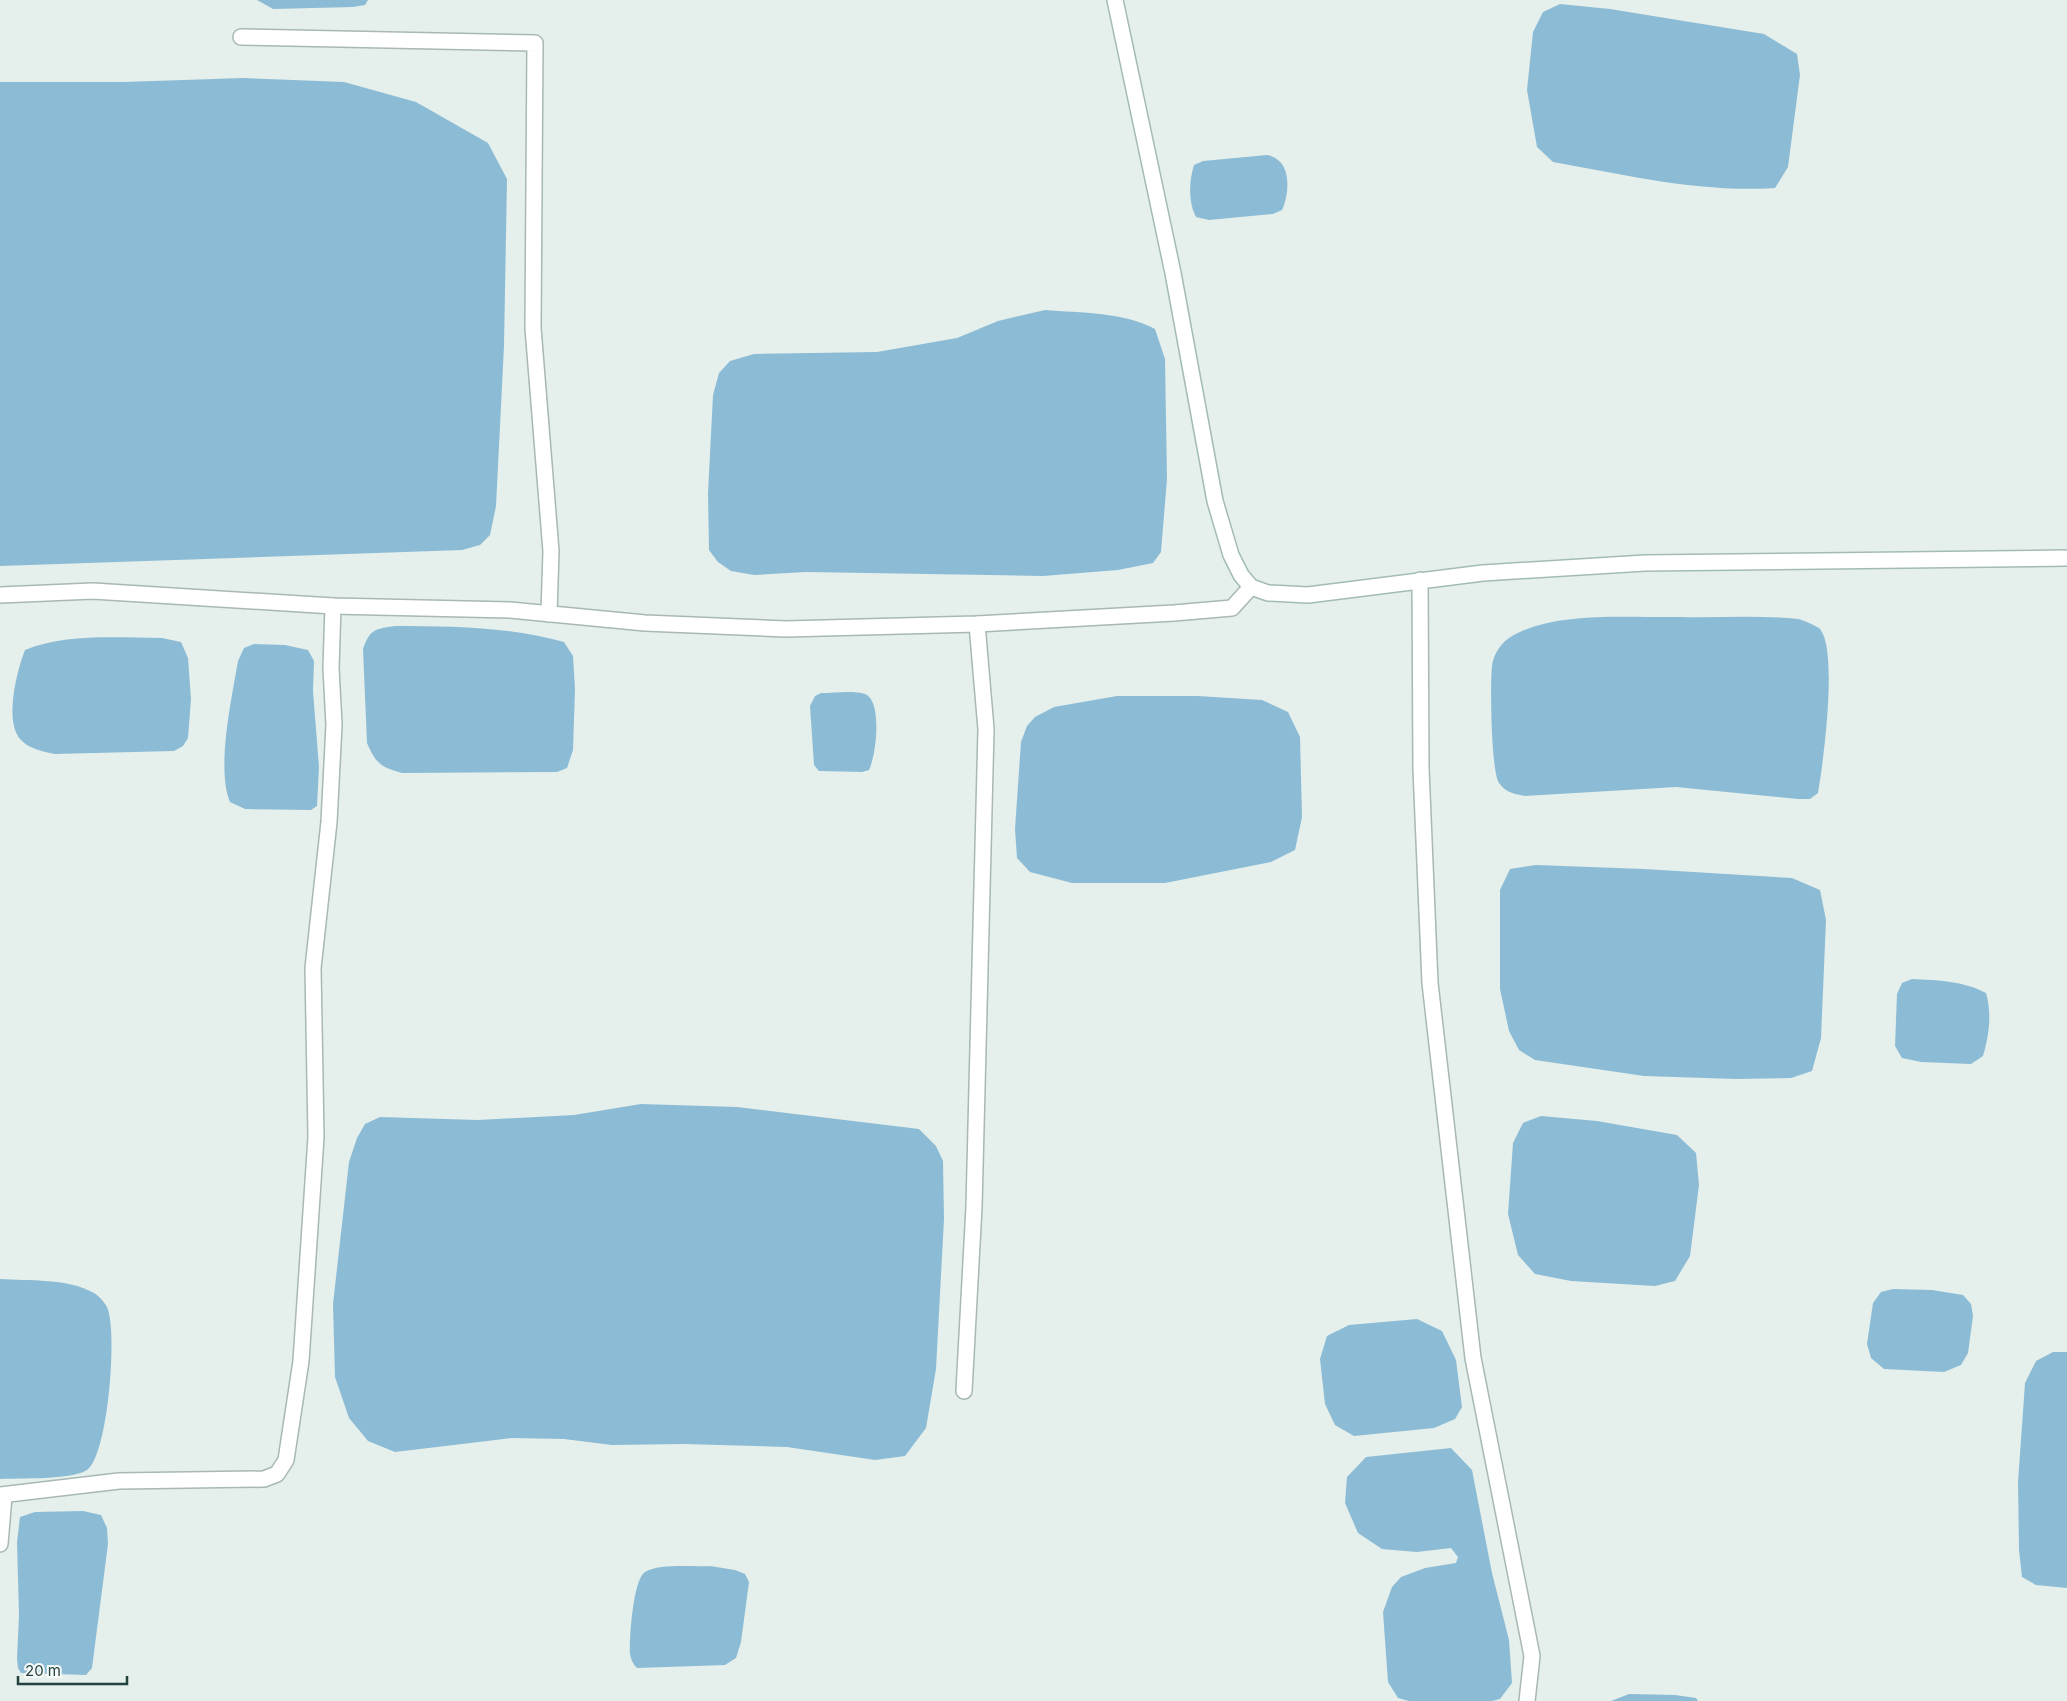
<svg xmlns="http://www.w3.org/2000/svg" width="2067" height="1701" font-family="Inter,sans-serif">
<rect width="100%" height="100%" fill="#e5efec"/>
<g fill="#8cbcd5">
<polygon points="257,0 368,0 365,5 353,7 273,9"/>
<path d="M1560 4 1610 9 1764 34 1797 54 1800 75 1788 167 1775 188C1701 193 1626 175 1553 162L1537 147 1527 90 1533 32 1543 12Z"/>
<polygon points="243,78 344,82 416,102 488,143 507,179 504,346 496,506 490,535 480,545 462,550 0,566 0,82 123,82"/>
<path d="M1267 155C1292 159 1290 192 1282 210L1273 214 1209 220 1196 217C1188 202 1189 181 1194 165L1203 161Z"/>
<path d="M1045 310C1081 313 1124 312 1155 329L1165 359 1167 479 1161 552 1153 563 1118 570 1043 576 806 572 754 575 731 571 718 562 709 550 708 493 713 395 719 373 730 361 754 354 877 352 957 338 998 321Z"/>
<path d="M1680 617C1719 618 1759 615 1798 619 1803 620 1814 625 1819 628 1839 647 1823 764 1818 793L1810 799H1798L1676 787 1525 796C1515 794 1506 793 1499 783 1491 771 1490 684 1492 666 1493 656 1500 644 1509 638 1552 610 1630 618 1680 617Z"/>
<path d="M395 626C451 626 510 627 564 642L573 656 575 689 573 750 567 768 557 772 402 773C381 767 376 764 367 743L363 649C370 629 375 629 395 626Z"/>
<path d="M162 638 181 642 188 658 191 699 188 738 183 746 174 751 55 754C44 752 30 749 22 741 3 724 17 670 25 650 67 633 118 638 162 638Z"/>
<path d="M254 644 285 645 308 650 314 661 313 691 319 767 317 806 311 810 245 809 230 802C216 769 232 697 238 661L244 648Z"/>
<path d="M821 693C834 693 853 690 865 694 883 701 876 756 869 770L862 772 819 771 814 765 810 706 815 696Z"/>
<polygon points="1117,696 1198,696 1262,700 1288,712 1300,737 1302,817 1295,850 1271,862 1165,883 1072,883 1030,872 1017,858 1015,829 1021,742 1027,726 1035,717 1054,707"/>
<polygon points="1536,865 1644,869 1792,878 1820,890 1826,920 1821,1038 1812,1071 1791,1078 1736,1079 1644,1076 1535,1060 1519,1050 1509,1031 1500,989 1500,890 1510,869"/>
<path d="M1912 979C1937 980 1964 981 1986 993 1992 1013 1989 1036 1983 1056L1971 1064 1921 1062 1902 1058 1895 1046 1897 994 1902 983Z"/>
<polygon points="641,1104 737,1107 919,1129 936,1146 943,1161 944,1219 936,1369 926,1428 905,1456 875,1460 787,1447 683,1444 612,1445 564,1439 512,1438 395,1452 368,1441 349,1418 335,1377 333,1304 349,1162 357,1138 365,1124 380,1117 478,1120 574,1115"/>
<polygon points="1541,1116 1597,1121 1677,1135 1696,1153 1699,1185 1690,1256 1675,1281 1655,1286 1571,1281 1535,1274 1518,1255 1508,1214 1513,1143 1523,1123"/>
<path d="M0 1279C29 1281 68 1278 94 1293 98 1295 105 1303 107 1307 118 1331 108 1456 87 1470 72 1480 19 1478 0 1479Z"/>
<polygon points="1893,1289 1932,1290 1963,1295 1971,1304 1973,1316 1968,1353 1961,1365 1944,1372 1884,1369 1871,1358 1867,1344 1873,1303 1881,1292"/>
<polygon points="1417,1319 1442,1331 1456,1360 1462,1407 1455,1419 1434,1428 1354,1436 1335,1425 1325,1404 1320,1359 1327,1336 1349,1325"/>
<polygon points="2053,1352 2067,1352 2067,1588 2036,1585 2022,1577 2019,1550 2018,1482 2025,1383 2036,1361"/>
<polygon points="1451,1448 1472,1470 1492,1573 1509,1640 1512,1683 1500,1699 1492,1701 1409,1701 1398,1698 1388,1682 1383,1612 1392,1587 1401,1577 1425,1568 1456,1563 1458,1557 1451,1548 1417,1552 1382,1549 1358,1533 1345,1503 1347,1477 1366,1457"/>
<polygon points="83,1511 101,1515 107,1528 108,1544 92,1668 86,1675 21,1673 18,1668 17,1659 19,1615 17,1542 20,1517 35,1512"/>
<path d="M710 1566 735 1570 745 1574 749 1582 741 1642 736 1658 725 1665 637 1668C633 1664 631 1660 630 1654 629 1640 633 1579 645 1572 659 1563 694 1567 710 1566Z"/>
<polygon points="1629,1694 1675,1695 1696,1698 1698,1701 1611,1701"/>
</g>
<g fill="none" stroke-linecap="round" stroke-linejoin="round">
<defs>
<g id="street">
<polyline points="241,37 535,43 533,328 551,551 549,614"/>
<polyline points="1420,580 1421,769 1430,983 1473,1358 1532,1656 1527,1701"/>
<polyline points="0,595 93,591 333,606 510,610 645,623 786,629 977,624 1174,613 1232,608 1251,587"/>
<polyline points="964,1391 974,1207 986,729 977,624"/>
<polyline points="0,1495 119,1481 264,1479 277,1474 286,1460 301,1361 316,1137 313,968 329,822 334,725 331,668 333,606"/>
<polyline points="0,1544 4,1496"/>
</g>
<polyline id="secondary" points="1115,0 1173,273 1215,501 1231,555 1241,575 1251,587 1268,593 1308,595 1483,573 1645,563 2067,558"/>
</defs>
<use href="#street" stroke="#a7b8b5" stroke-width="18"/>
<use href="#secondary" stroke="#a3bbb7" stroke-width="18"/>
<use href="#street" stroke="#fff" stroke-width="15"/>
<use href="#secondary" stroke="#fff" stroke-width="15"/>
</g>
<path d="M18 1676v8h109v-8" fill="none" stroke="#23423f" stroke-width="2.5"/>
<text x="25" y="1676" font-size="15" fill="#23423f" stroke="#f6fbf9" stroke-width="4" paint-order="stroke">20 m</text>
</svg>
